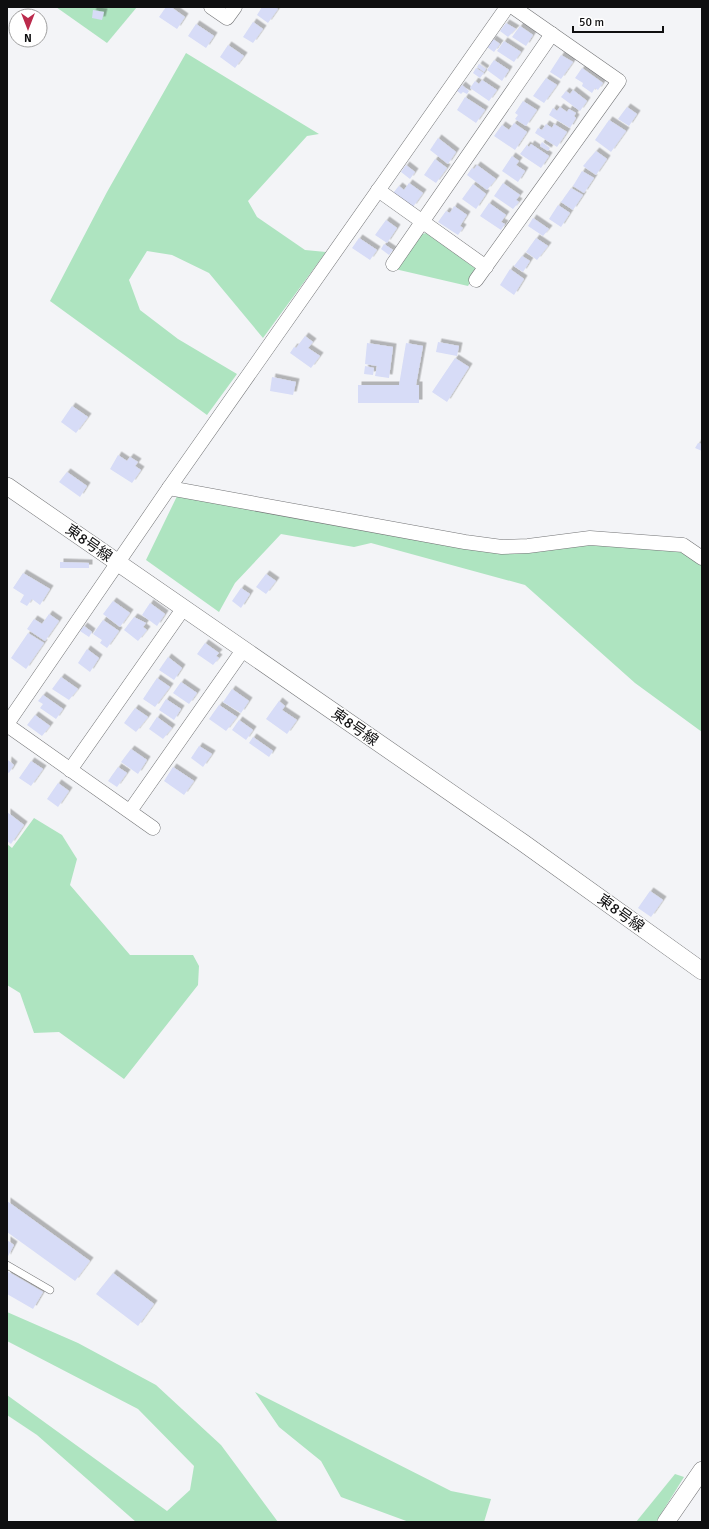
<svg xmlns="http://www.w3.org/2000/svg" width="709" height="1529" font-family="Signika,'Noto Sans JP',sans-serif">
<defs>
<filter id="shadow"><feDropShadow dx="3.5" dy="-3.5" stdDeviation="0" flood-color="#0004"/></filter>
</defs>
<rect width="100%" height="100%" fill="#f3f4f7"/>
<g fill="#aee4c0">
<polygon points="56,7 137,7 107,43"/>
<polygon points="186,53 319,134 307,136 248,201 257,217 305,250 326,252 263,338 209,273 172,255 147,251 129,280 140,310 178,339 237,374 207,415 50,301 107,192"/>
<polygon points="426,233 475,268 476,273 468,286 395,269 419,235"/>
<polygon points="180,490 465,542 683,545 702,558 702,732 635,683 525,585 371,543 354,547 281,534 235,583 219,612 146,560"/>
<polygon points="34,818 62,835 77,859 70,885 130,955 193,955 199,966 198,985 124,1079 59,1032 34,1033 20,993 7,985 7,844 12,848"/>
<polygon points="7,1312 78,1343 156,1385 221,1445 278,1522 136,1522 37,1435 7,1415 7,1395 167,1511 190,1490 194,1466 138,1409 7,1341"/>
<polygon points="255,1392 451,1491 491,1499 484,1522 409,1522 341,1497 321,1461 279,1427"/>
<polygon points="675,1474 684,1477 656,1522 636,1522"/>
</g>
<g fill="#d7dcf7" filter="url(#shadow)">
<polygon points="166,7 171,7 185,17 177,29 159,17"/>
<polygon points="262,7 275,7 278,9 268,23 257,15"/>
<polygon points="93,10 104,12 102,20 92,18"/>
<polygon points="253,22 263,29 253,43 243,37"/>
<polygon points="506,23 516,29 508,37 500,31"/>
<polygon points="196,24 214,36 206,48 188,36"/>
<polygon points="520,26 533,35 526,46 512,37"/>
<polygon points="493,39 500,44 494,52 487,47"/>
<polygon points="504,41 521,52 514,62 497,51"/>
<polygon points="228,45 244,56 235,68 220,57"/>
<polygon points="561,55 573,62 561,79 550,72"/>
<polygon points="494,60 509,70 502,81 487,70"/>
<polygon points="479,64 486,69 484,72 477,67"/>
<polygon points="476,68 484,73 480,78 473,73"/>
<polygon points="582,68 603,83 598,90 595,88 592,93 582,86 583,83 575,78"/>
<polygon points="546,78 557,85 544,103 533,96"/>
<polygon points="482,80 497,90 489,101 470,88 475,81 479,84"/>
<polygon points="462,85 469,91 467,94 463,92 461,94 457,91"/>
<polygon points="573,90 587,101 580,111 561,97 566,91 570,94"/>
<polygon points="465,97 485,110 476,123 457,110"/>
<polygon points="523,101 537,110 526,126 515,119 518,115 515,113"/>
<polygon points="560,107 567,112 569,109 576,113 574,116 576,118 570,128 549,115 553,108 557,111"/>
<polygon points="627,107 637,114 629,126 618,119"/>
<polygon points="609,120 626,131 611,152 595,140"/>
<polygon points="514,123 527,132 515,150 494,136 502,125 509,130"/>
<polygon points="546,124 552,128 554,124 567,132 557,147 535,133 538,128 542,130"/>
<polygon points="438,138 456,152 448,164 430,150"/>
<polygon points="542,142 550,148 548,151 540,146"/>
<polygon points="531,144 549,156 541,168 520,154 527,145 529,147"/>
<polygon points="596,151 607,159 596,175 583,166"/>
<polygon points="512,156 519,161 516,165 525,171 518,182 502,171"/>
<polygon points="435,159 447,168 436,183 424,175"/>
<polygon points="406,165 415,172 410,179 401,172"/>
<polygon points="477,165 496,179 487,190 467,175 472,168 474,169"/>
<polygon points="582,171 594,178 584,193 573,186"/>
<polygon points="409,183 423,193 413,207 393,193 399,186 404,190"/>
<polygon points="503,183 520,195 516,200 519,202 513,209 494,196"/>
<polygon points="473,184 486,194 476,209 462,199"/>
<polygon points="571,188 583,195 573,210 561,202"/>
<polygon points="489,203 506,215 501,222 505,224 501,230 480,216"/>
<polygon points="558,205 570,213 561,227 549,219"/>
<polygon points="454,206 467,215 460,226 463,228 458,235 438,222 446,211 450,213"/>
<polygon points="533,218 549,229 543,236 528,226"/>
<polygon points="386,220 397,228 387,243 375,235"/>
<polygon points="359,238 377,250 370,260 352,248"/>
<polygon points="536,238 548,246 537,260 526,252"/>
<polygon points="384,244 393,250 389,255 381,249"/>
<polygon points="522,256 530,261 523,272 514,266"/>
<polygon points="510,269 524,279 514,295 500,285"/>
<polygon points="305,336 313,342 308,348 320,356 311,368 290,353 294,347 296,348"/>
<polygon points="438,342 459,346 457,356 436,352"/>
<polygon points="367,343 393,347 389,378 375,376 377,366 365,364"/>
<polygon points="406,343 423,346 416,385 419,385 419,403 358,403 358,385 399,385"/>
<polygon points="455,358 469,367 447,402 432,392"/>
<polygon points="365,366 374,368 373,375 364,374"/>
<polygon points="272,377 296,382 293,395 270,391"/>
<polygon points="72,406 88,417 76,433 61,422"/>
<polygon points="698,443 702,444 702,451 695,448"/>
<polygon points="118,455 127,461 130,457 138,462 135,466 141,470 132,483 110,469"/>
<polygon points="67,472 87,486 80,497 59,482"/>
<polygon points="60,562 89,563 89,568 60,568"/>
<polygon points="23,573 50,589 40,605 32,599 27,606 20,602 24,595 13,588"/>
<polygon points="266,574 276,581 266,594 256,587"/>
<polygon points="241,588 250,594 241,608 232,601"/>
<polygon points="113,601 130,613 120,627 103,614"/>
<polygon points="150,603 165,614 157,626 142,615"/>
<polygon points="49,614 59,621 45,641 27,629 34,619 42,624"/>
<polygon points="134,617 146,623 143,627 147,630 138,641 124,630"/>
<polygon points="103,620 119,631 107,648 100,643 102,640 93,634"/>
<polygon points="84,626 92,632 89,637 80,631"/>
<polygon points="28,633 44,643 26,669 11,658"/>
<polygon points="205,643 219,653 216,656 219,658 213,665 197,654"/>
<polygon points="87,649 99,658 90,672 78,663"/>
<polygon points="168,657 182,668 174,680 159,670"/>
<polygon points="61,677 78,689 69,700 52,689"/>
<polygon points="157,678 170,687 155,707 143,699"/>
<polygon points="181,682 197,693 189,704 173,693"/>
<polygon points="232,689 249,701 241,713 223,702"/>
<polygon points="43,695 63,709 56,719 40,708 43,704 38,701"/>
<polygon points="166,699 181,709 174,720 159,710"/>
<polygon points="279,701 285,706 282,710 297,720 287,734 266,719"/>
<polygon points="219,705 237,717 226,731 209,719"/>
<polygon points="135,708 148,717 136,732 124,723"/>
<polygon points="35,715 50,726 42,736 27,725"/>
<polygon points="157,717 172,728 163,739 149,729"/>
<polygon points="239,720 253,730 246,740 232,730"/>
<polygon points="253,737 273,751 269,757 249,743"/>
<polygon points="199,746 212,754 203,767 191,758"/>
<polygon points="131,749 147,760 138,774 121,762"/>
<polygon points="8,760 14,765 9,773 7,772"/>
<polygon points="31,761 43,769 31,786 19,778"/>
<polygon points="118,767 127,773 117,787 108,781"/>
<polygon points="173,767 194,781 184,795 164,781"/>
<polygon points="58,783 69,791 58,807 47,799"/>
<polygon points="7,812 24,825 11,844 7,841"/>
<polygon points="650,891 663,900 651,917 638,908"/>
<polygon points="7,1201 90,1261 75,1281 7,1232"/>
<polygon points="7,1240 14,1245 7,1258"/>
<polygon points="7,1271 43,1292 33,1309 7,1294"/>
<polygon points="113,1273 154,1304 138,1326 96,1294"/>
</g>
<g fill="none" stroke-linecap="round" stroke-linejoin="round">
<defs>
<polyline id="service" points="7,1265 50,1290"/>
<g id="minor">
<polyline points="211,7 227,18 235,7"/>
<polyline points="378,190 486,267"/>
<polyline points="393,264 552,34"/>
<polyline points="476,280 619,81 513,7"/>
<polyline points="169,488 465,542 502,547 528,546 590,538 683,545 702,558"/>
<polyline points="7,724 169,488 507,7"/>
<polyline points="7,725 153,828"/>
<polyline points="70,770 183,609"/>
<polyline points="130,811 243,650"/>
</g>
<g id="tertiary">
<polyline points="7,486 522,842 702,971"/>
<polyline points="666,1522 702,1470"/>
</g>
</defs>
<use href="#service" stroke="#737476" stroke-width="8"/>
<use href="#minor" stroke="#737476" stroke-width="15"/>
<use href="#tertiary" stroke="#737476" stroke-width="18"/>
<use href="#service" stroke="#fff" stroke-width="7"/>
<use href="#minor" stroke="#fff" stroke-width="14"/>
<use href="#tertiary" stroke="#fff" stroke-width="17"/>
</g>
<g text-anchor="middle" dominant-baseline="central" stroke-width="3" stroke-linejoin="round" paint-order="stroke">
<g font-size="15" fill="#0f0f10" stroke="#fff">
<text transform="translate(89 543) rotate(35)">東8号線</text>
<text transform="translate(355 727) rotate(35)">東8号線</text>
<text transform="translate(621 913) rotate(36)">東8号線</text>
</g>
</g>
<rect width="709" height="1529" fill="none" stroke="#0f0f10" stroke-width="16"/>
<g transform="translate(28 28) rotate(180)"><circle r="19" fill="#ffffff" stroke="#9f9f9f"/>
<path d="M0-3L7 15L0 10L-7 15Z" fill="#bb2a4c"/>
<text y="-6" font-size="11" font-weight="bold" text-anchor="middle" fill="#0f0f10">N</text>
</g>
<path d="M573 26v6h90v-6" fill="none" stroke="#0f0f10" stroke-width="2"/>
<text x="579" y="26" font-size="12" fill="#0f0f10" stroke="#ffffff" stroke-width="3" paint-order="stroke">50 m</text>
</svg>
